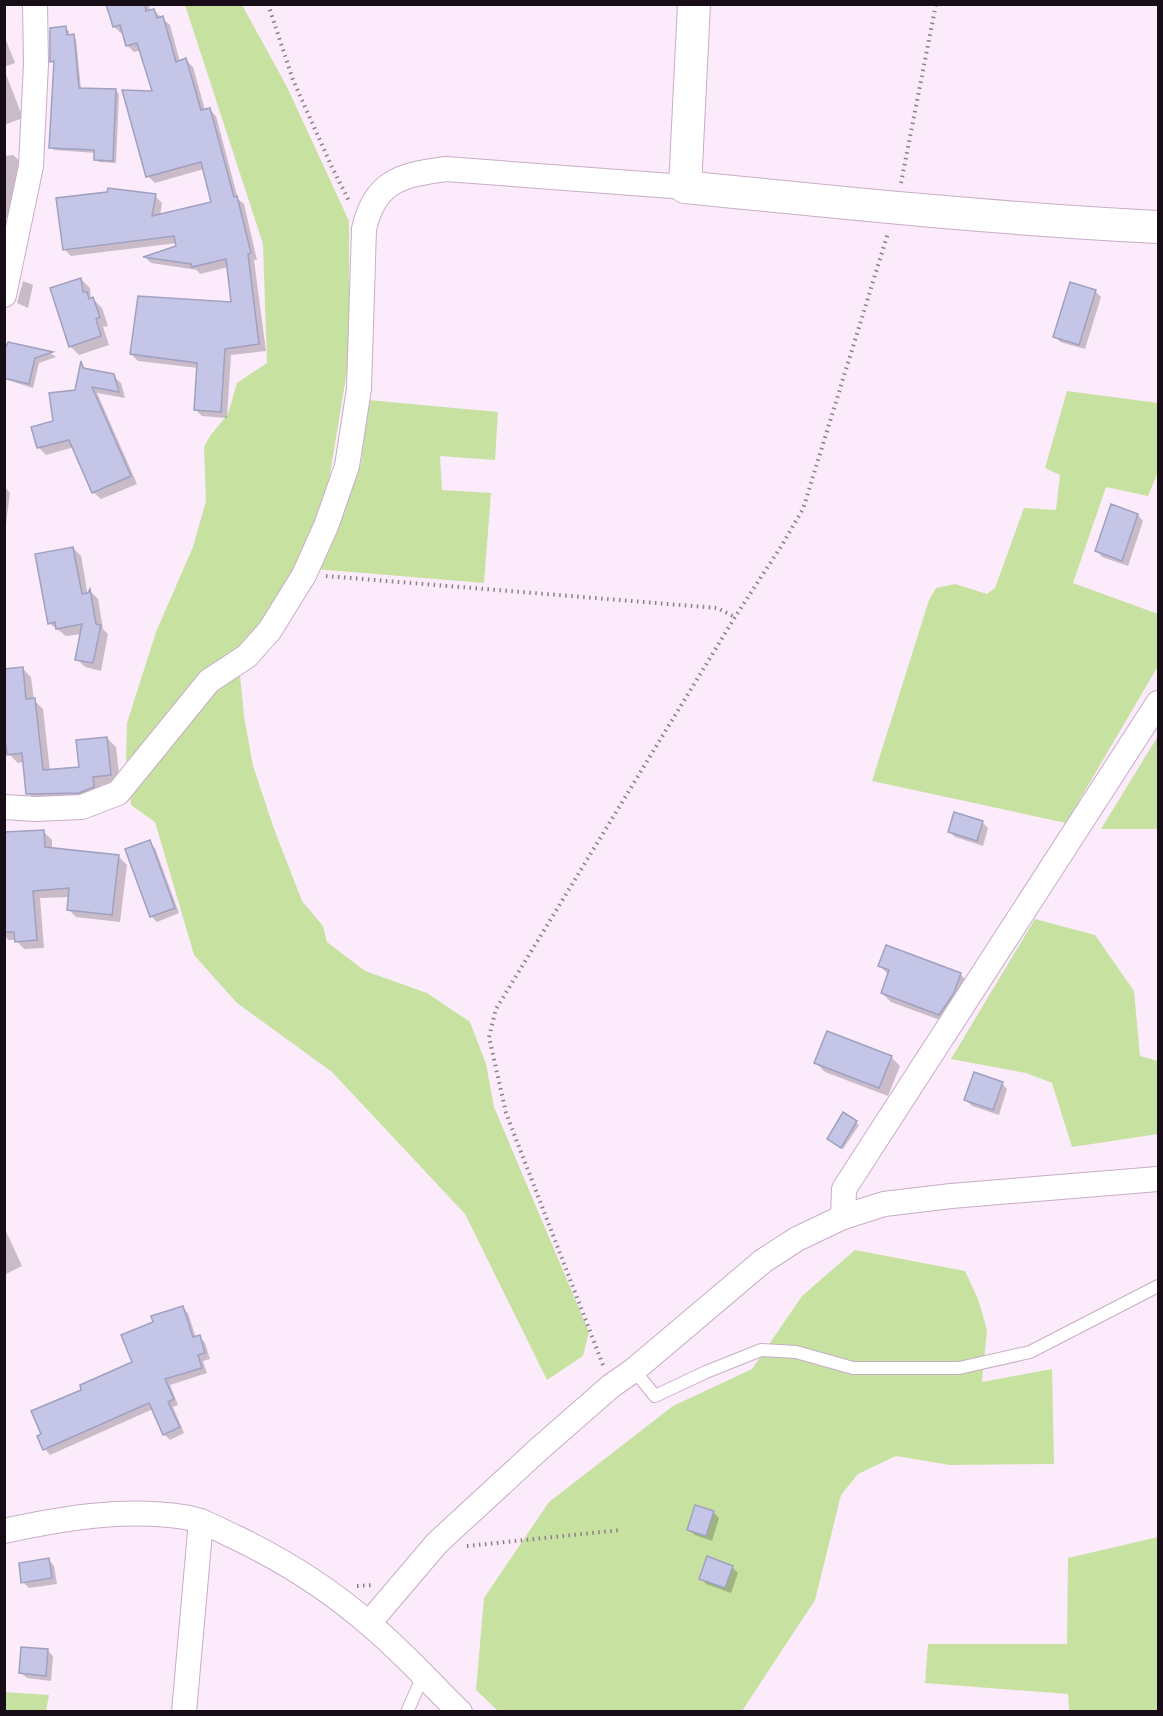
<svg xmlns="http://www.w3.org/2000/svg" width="1163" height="1716" font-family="'IBM Plex Serif',serif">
<rect width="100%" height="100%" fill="#fcebfb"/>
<g fill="#c7e1a1">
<polygon points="185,5 242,5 287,87 349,221 349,359 325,504 291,580 240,674 244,716 253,766 274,829 302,901 323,926 327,942 365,971 427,993 470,1022 486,1064 494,1107 589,1332 583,1356 547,1380 465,1214 332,1072 237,1003 194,955 155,822 131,805 126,757 127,723 156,632 193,547 206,501 204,447 210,436 228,414 237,383 267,363 263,244"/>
<polygon points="1067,391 1158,403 1158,472 1148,496 1106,487 1073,583 1158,614 1158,666 1066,823 872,781 929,600 936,588 955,584 987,594 995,588 1024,508 1056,510 1060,475 1045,468"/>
<polygon points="368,400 498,412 495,460 440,456 442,490 491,493 484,583 315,569 361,464"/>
<polygon points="1158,736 1158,829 1101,829"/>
<polygon points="1035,919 1095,935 1134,991 1140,1056 1158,1061 1158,1134 1072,1147 1052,1083 1026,1073 951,1059"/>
<polygon points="855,1250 965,1271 978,1299 987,1330 982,1382 1052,1369 1054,1464 950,1465 896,1456 858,1474 841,1495 815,1600 742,1711 498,1711 476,1690 484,1598 549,1502 673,1406 752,1369 802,1296"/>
<polygon points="1158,1534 1158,1711 1069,1711 1068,1694 925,1683 928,1644 1067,1644 1068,1558 1158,1537"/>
<polygon points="4,1692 49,1695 46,1711 5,1711"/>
</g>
<g fill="#0003">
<polygon points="108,4 149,4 150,11 153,10 170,25 180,62 186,60 193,67 205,110 209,109 216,116 238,199 244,204 257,260 254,260 266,351 231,355 227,418 202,416 196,410 198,368 138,361 131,354 233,304 228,267 200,274 197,270 151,263 146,258 178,247 177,243 71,256 64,249 155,196 162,203 160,216 213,203 204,169 155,183 148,176 154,93 141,50 134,52 127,45 124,33 121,33 114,27"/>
<polygon points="65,28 69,31 69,36 73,36 76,39 81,89 116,91 119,94 116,163 99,162 95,159 96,153 54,150 51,147 55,65 52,61"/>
<polygon points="4,35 15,63 4,67"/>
<polygon points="4,69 23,118 4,125"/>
<polygon points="13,155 22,163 16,216 4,218 4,156"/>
<polygon points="81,279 90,288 91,300 93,299 102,308 108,326 103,327 109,345 79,355 70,346"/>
<polygon points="23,281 33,285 28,308 17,303"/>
<polygon points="1095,291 1101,297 1085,349 1060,342 1055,336"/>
<polygon points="9,344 52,354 56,357 39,363 33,388 4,379 4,346 8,347"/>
<polygon points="82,364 87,370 113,376 121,383 125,398 97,393 137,484 101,499 93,492 74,447 46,455 38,447 76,391"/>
<polygon points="5,487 10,493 5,531 4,531"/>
<polygon points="1138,515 1143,521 1128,566 1102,557 1097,551"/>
<polygon points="73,548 81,556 88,596 91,592 98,599 103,629 108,634 101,671 85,667 77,659 82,634 66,636 49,623"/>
<polygon points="22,668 31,677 34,700 43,709 50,771 81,768 107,738 116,747 120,783 101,785 102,796 37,802 28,793 24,762 18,763 9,754"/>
<polygon points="982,822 988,828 983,846 955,837 950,832"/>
<polygon points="43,831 52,840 52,849 118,856 127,865 120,922 76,917 68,909 70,897 40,898 44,948 24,949 16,940 9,940 4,936 4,900"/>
<polygon points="149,842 155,848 179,913 157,922 151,916"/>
<polygon points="880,966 960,974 969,983 948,1023 891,1002 882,993 889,975"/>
<polygon points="891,1057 900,1066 888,1096 825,1072 816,1063"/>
<polygon points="1002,1083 1007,1089 999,1115 972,1106 966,1100"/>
<polygon points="844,1114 859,1125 843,1149 831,1141"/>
<polygon points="4,1227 22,1266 4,1275"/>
<polygon points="182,1308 188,1313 196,1338 200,1337 205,1343 210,1359 203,1361 207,1373 170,1385 178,1405 173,1407 184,1433 170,1440 164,1434 153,1409 50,1455 45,1449 39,1436 43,1434 83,1390 134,1363 154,1323"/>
<polygon points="713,1512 719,1518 712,1541 695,1535 689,1530"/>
<polygon points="49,1560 54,1566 57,1584 29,1588 23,1582"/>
<polygon points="732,1567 738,1573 731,1593 706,1584 701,1578"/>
<polygon points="47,1650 53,1656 51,1681 27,1678 21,1673"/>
</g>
<g fill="#c5c5e7" stroke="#a0a0c0" stroke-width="1.5">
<polygon points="106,4 145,4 146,11 154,9 157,18 163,16 176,62 186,58 201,110 210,108 234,197 237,196 251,253 248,254 259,344 225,349 221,412 194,410 197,363 130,354 138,296 231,302 226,259 192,267 191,264 143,257 176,246 174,236 63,250 56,198 107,192 108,188 156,194 152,216 211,202 201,162 146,177 122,90 152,91 137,43 126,46 120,25 113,27"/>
<polygon points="66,26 67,35 74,34 79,88 116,89 113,161 94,160 94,150 49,148 54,61 50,62 50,28"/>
<polygon points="81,278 83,292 87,292 89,299 93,297 100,317 96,319 101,336 69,347 50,288"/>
<polygon points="1070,282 1096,290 1079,345 1053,337"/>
<polygon points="8,342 53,352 35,358 29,384 4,378 4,351"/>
<polygon points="81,361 83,368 114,374 119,392 92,387 131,476 92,493 69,440 37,448 31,427 53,421 49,393 75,390"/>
<polygon points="1111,504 1138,514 1122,561 1095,551"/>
<polygon points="73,547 82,594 88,593 90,589 96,624 101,625 93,663 75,660 82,624 56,629 55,622 48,624 35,554"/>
<polygon points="23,667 26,699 35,698 43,770 79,767 76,740 107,737 111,775 93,777 94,787 79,793 26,794 22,753 7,755 4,730 4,669"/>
<polygon points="954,812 983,821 977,841 948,832"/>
<polygon points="44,830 45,847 119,855 112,915 67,910 69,888 33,891 37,940 15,942 14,932 4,932 4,832"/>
<polygon points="150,840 175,908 150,917 125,849"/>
<polygon points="886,945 961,973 954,993 939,1015 881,993 889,970 878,966"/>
<polygon points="827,1031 892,1056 879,1088 814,1063"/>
<polygon points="974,1072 1003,1082 993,1110 964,1100"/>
<polygon points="843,1112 857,1121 841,1148 827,1139"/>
<polygon points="183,1306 193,1337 200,1335 205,1353 198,1355 202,1368 165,1379 174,1399 168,1402 180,1427 163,1435 149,1403 43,1450 37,1436 41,1434 31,1411 81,1390 80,1385 132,1362 121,1335 153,1322 151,1316"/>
<polygon points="695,1505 714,1511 706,1536 687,1530"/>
<polygon points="707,1556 733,1566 725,1588 699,1579"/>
<polygon points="49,1558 52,1578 21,1583 19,1563"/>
<polygon points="21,1647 48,1649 46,1676 19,1673"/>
</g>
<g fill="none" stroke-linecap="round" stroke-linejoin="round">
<defs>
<g id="service">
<polyline points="634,1370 655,1396 706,1372 761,1350 796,1352 853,1368 959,1368 1030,1352 1158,1286"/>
<polyline points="407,1712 423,1676"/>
</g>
<g id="minor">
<polyline points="4,295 31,166 36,64 35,4"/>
<path d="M4 807 36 809 82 807 118 793 209 681 247 656 270 630 304 575 326 526 347 466 359 389 364 229C375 180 402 175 446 169L685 187"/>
<polyline points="843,1217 844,1189 1158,703"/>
<path d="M4 1531C64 1518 123 1508 184 1517 204 1520 221 1531 239 1539 284 1561 330 1590 368 1623 401 1650 429 1682 460 1712"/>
<polyline points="369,1623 437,1543 539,1449 611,1386 634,1370 763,1261 797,1239 843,1217 884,1204 951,1196 1158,1179"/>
<polyline points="184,1712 201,1521"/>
</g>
<path id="tertiary" d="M694 4 685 187C843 203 1000 219 1158 227"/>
</defs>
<use href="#service" stroke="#c8adc7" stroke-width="14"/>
<use href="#minor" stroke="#c8adc7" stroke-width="26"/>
<use href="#tertiary" stroke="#c8adc7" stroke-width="34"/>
<g stroke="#8c7e8b" stroke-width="4" stroke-dasharray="1.5 4.5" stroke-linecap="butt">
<polyline points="268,4 293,80 331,165 350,203"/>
<polyline points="901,183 936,4"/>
<polyline points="326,576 717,608 735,617"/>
<polyline points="603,1365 506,1113 489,1037 496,1009 735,617 782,545 803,509 888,233"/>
<polyline points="467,1546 621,1530"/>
<polyline points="357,1586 373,1585"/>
</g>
<use href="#service" stroke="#fff" stroke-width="12"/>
<use href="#minor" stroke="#fff" stroke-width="24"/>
<use href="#tertiary" stroke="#fff" stroke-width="32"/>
</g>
<rect width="1163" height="1716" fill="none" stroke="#170d16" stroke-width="12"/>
</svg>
